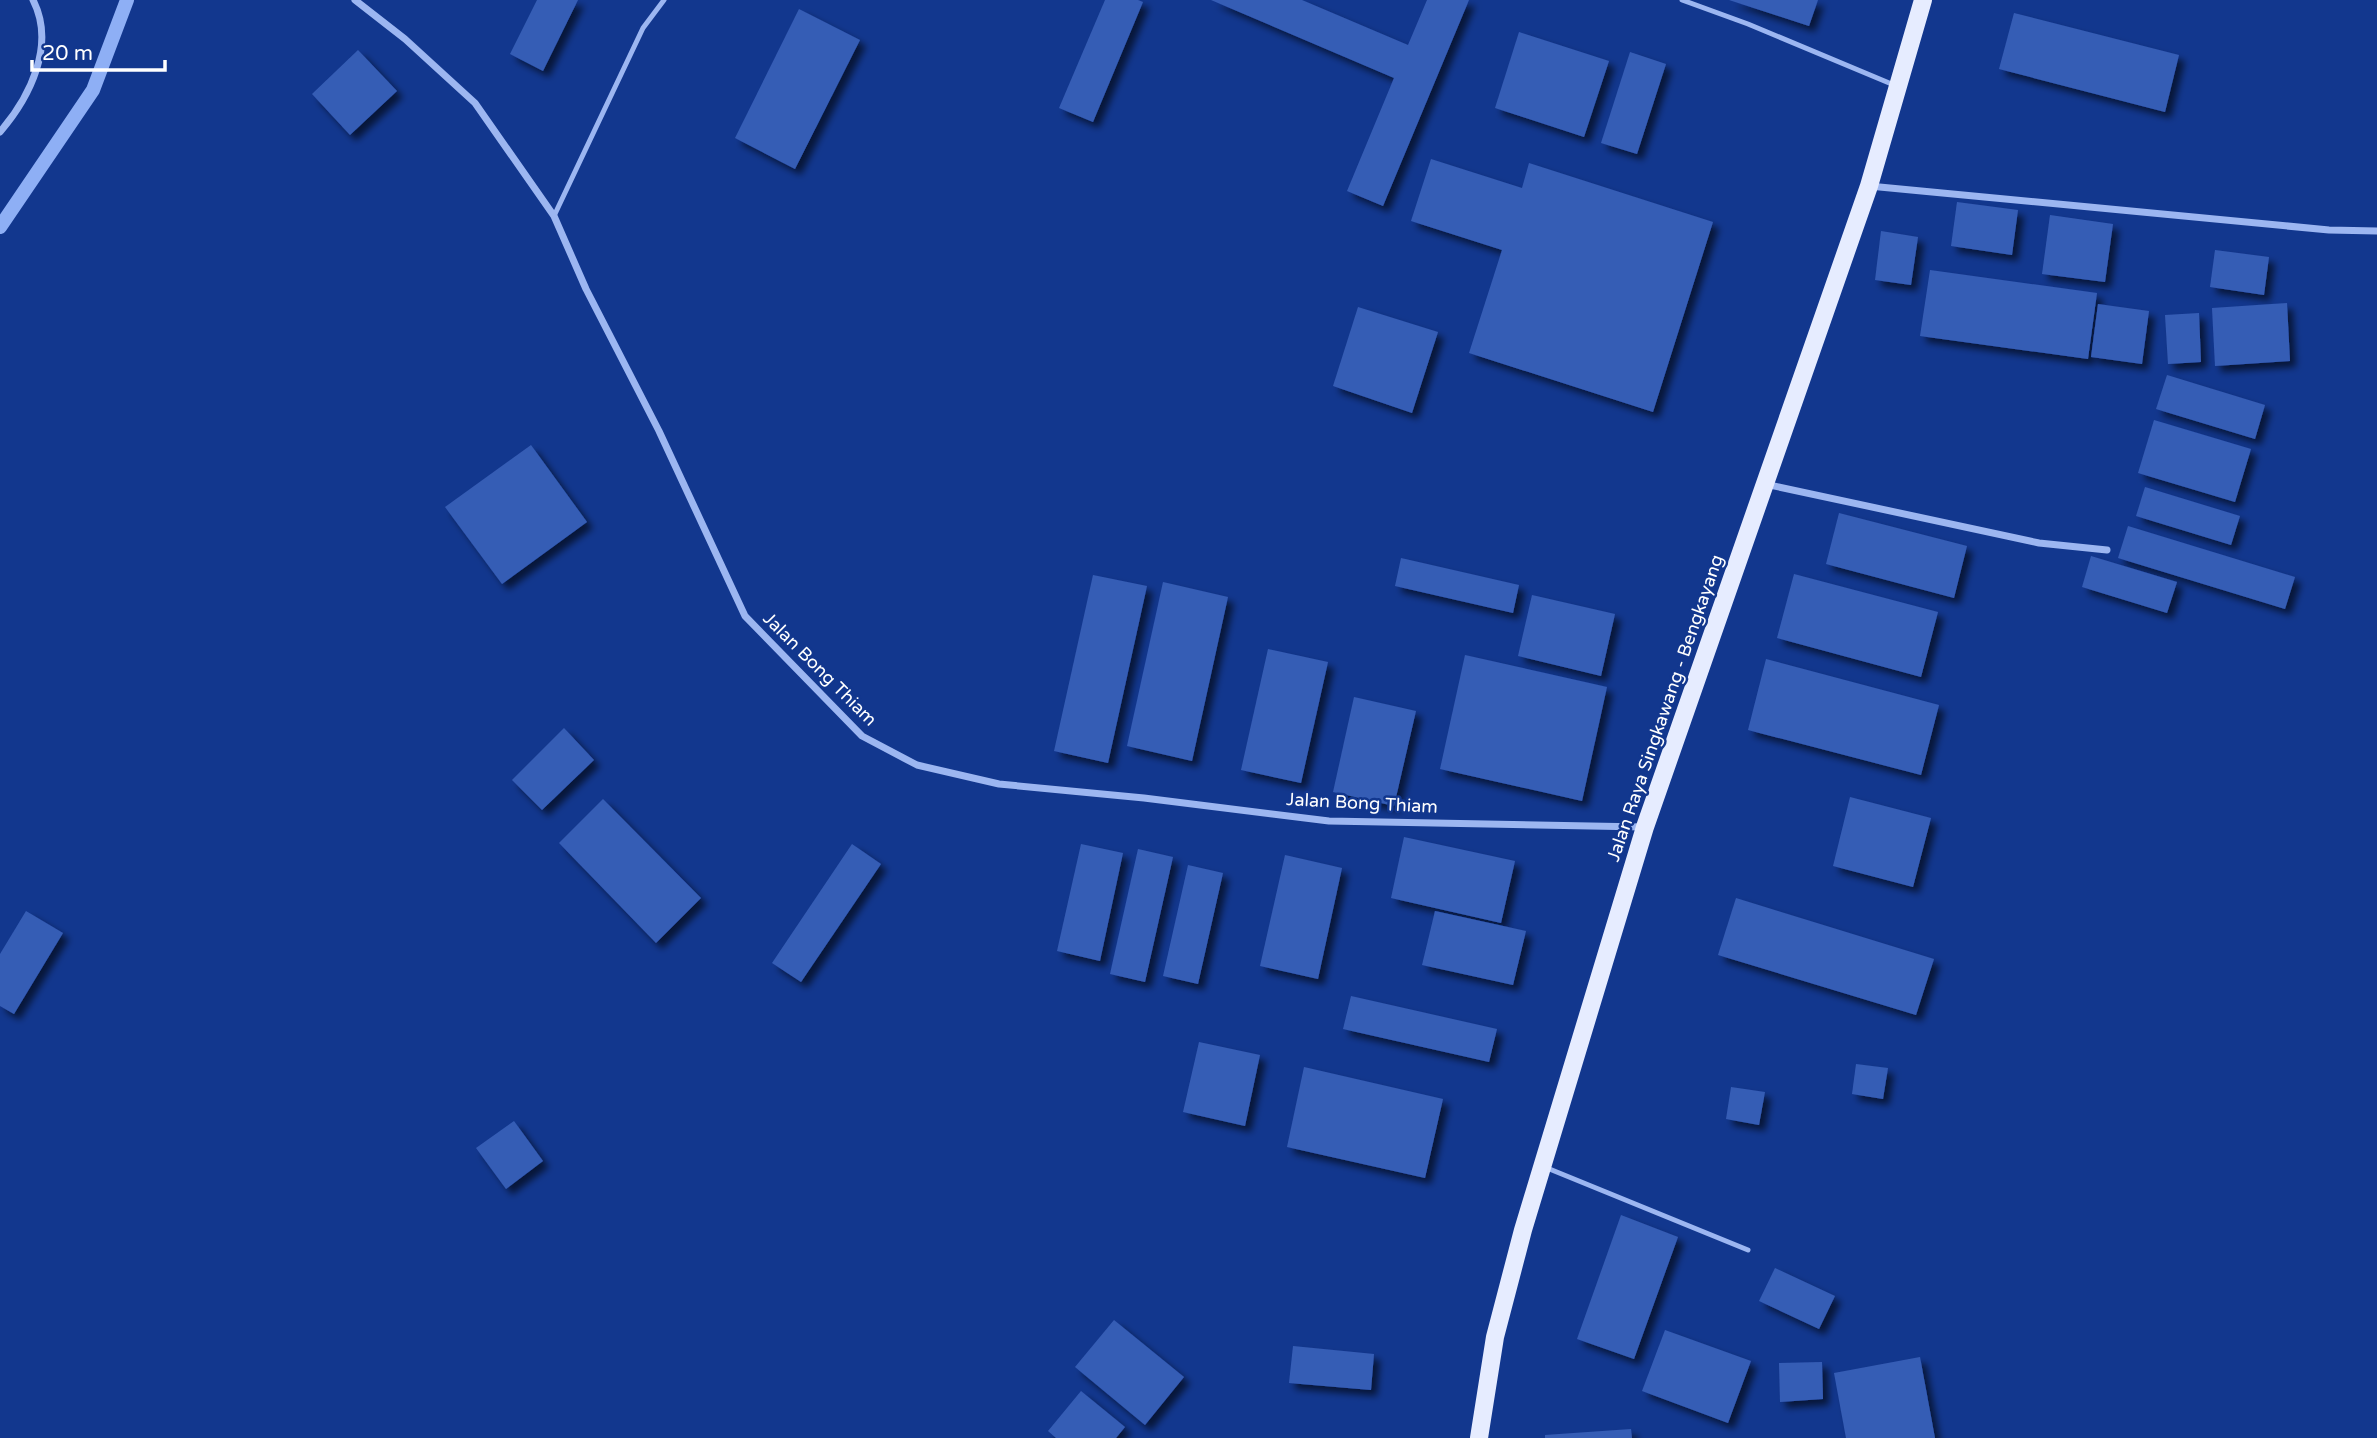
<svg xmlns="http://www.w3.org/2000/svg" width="2377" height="1438" font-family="'Varela Round',sans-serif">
<defs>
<filter id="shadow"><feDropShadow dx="6" dy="6" stdDeviation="3.5" flood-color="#0009"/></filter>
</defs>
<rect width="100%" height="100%" fill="#12378e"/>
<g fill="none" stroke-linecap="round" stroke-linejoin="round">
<polyline stroke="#8eaff5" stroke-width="14" points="0,227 93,90 127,0"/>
</g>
<g fill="#365db5" filter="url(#shadow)">
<polygon points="537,0 578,0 543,71 510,54"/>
<polygon points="1105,0 1138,0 1143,2 1093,122 1059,108"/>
<polygon points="1211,0 1302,0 1408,45 1427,0 1469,0 1383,206 1347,191 1394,78"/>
<polygon points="1729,0 1818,0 1809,26"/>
<polygon points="799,9 860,40 795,169 735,138"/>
<polygon points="2014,13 2179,55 2165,112 1999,69"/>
<polygon points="1519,32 1609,61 1584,137 1495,108"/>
<polygon points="358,50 397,91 350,135 312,94"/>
<polygon points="1630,52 1666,64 1637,154 1601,143"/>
<polygon points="1431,159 1522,188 1529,163 1713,222 1653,412 1469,353 1502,250 1411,221"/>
<polygon points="1957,202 2018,210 2012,255 1951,246"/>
<polygon points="2050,215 2113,224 2105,282 2042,274"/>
<polygon points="1881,231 1918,237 1911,285 1875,280"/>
<polygon points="2215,250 2269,257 2264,295 2210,287"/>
<polygon points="1930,270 2097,293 2088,359 1920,336"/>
<polygon points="2287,303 2290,361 2215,366 2212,308"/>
<polygon points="2098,304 2149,311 2142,364 2091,357"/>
<polygon points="1358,307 1438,332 1412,413 1333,386"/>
<polygon points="2199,313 2201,362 2168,364 2165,315"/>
<polygon points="2167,375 2265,405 2255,439 2156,409"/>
<polygon points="2154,420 2251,449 2235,502 2138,473"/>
<polygon points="531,445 587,522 502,584 445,507"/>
<polygon points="2145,487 2240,516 2231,545 2136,516"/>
<polygon points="1839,513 1967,546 1954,598 1826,564"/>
<polygon points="2128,526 2295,577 2285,609 2118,558"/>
<polygon points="2091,556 2177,582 2167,613 2082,587"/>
<polygon points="1401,558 1519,585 1513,613 1395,586"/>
<polygon points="1794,574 1938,612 1921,677 1777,638"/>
<polygon points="1093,575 1147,586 1108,763 1054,751"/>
<polygon points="1163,582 1228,597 1192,761 1127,746"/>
<polygon points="1532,595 1615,614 1601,676 1518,656"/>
<polygon points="1268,649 1328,662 1301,783 1241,770"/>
<polygon points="1465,655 1607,687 1582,801 1440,769"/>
<polygon points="1766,659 1939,705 1921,775 1748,730"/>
<polygon points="1354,697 1416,711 1394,806 1333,792"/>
<polygon points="564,728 594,760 542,810 512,780"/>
<polygon points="1850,797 1931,818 1913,887 1833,866"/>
<polygon points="603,799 701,898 656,943 559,843"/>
<polygon points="1404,837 1515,861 1501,923 1391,898"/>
<polygon points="852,844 881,864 801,982 772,963"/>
<polygon points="1081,844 1123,853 1100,961 1057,951"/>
<polygon points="1138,849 1173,857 1145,982 1110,974"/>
<polygon points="1285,855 1342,868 1318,979 1260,966"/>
<polygon points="1188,865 1223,873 1198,984 1163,976"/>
<polygon points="1736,898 1934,959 1916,1015 1718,955"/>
<polygon points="26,911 63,933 14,1014 0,1006 0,954"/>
<polygon points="1435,911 1526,931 1513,985 1422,965"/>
<polygon points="1351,996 1497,1029 1489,1062 1343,1029"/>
<polygon points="1199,1042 1260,1055 1245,1126 1183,1112"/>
<polygon points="1856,1064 1888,1068 1883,1099 1852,1094"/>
<polygon points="1304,1067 1443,1099 1425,1178 1287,1147"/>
<polygon points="1731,1087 1765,1092 1759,1125 1726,1119"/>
<polygon points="514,1121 543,1161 506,1189 476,1148"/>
<polygon points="1621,1215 1678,1237 1634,1359 1577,1339"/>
<polygon points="1775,1268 1835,1296 1819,1329 1759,1301"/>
<polygon points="1114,1320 1184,1377 1145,1425 1075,1367"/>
<polygon points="1665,1330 1751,1361 1728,1423 1642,1391"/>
<polygon points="1293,1346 1374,1354 1371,1390 1289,1383"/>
<polygon points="1920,1357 1935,1438 1846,1438 1834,1373"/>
<polygon points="1822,1362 1823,1399 1780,1402 1779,1363"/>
<polygon points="1081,1391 1125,1427 1116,1438 1056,1438 1048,1431"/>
<polygon points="1631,1429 1632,1438 1545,1438 1545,1435"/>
</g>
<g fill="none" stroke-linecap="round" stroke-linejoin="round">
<g stroke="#9cb6f1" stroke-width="5">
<polyline points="1682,0 1748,24 1894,85"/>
<polyline points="554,216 643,28 664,0"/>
<polyline points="1547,1168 1748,1250"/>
</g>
<g stroke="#9cb6f1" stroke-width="7">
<polyline points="355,0 405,39 475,103 554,216 586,289 659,431 745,616 862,736 917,765 999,784 1144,798 1329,821 1644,827"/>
<path d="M0 132C30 97 56 45 33 0"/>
<polyline points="1869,186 2329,230 2377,231"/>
<polyline points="1765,484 2039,543 2107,550"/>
</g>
<polyline stroke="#e6ecff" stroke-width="18" points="1479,1438 1495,1337 1523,1230 1645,827 1869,186 1923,0"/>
</g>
<g text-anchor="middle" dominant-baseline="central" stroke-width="5" stroke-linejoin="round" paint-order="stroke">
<g font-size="18" fill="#fff" stroke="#12378e">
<text transform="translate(820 669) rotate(45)">Jalan Bong Thiam</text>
<text transform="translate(1665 708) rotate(-71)">Jalan Raya Singkawang - Bengkayang</text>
<text transform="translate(1362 803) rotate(3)">Jalan Bong Thiam</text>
</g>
</g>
<path d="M32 60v10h133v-10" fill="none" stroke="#ffffff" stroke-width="3.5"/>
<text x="42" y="60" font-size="21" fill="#ffffff" stroke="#12378e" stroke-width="5" paint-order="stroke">20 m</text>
</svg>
